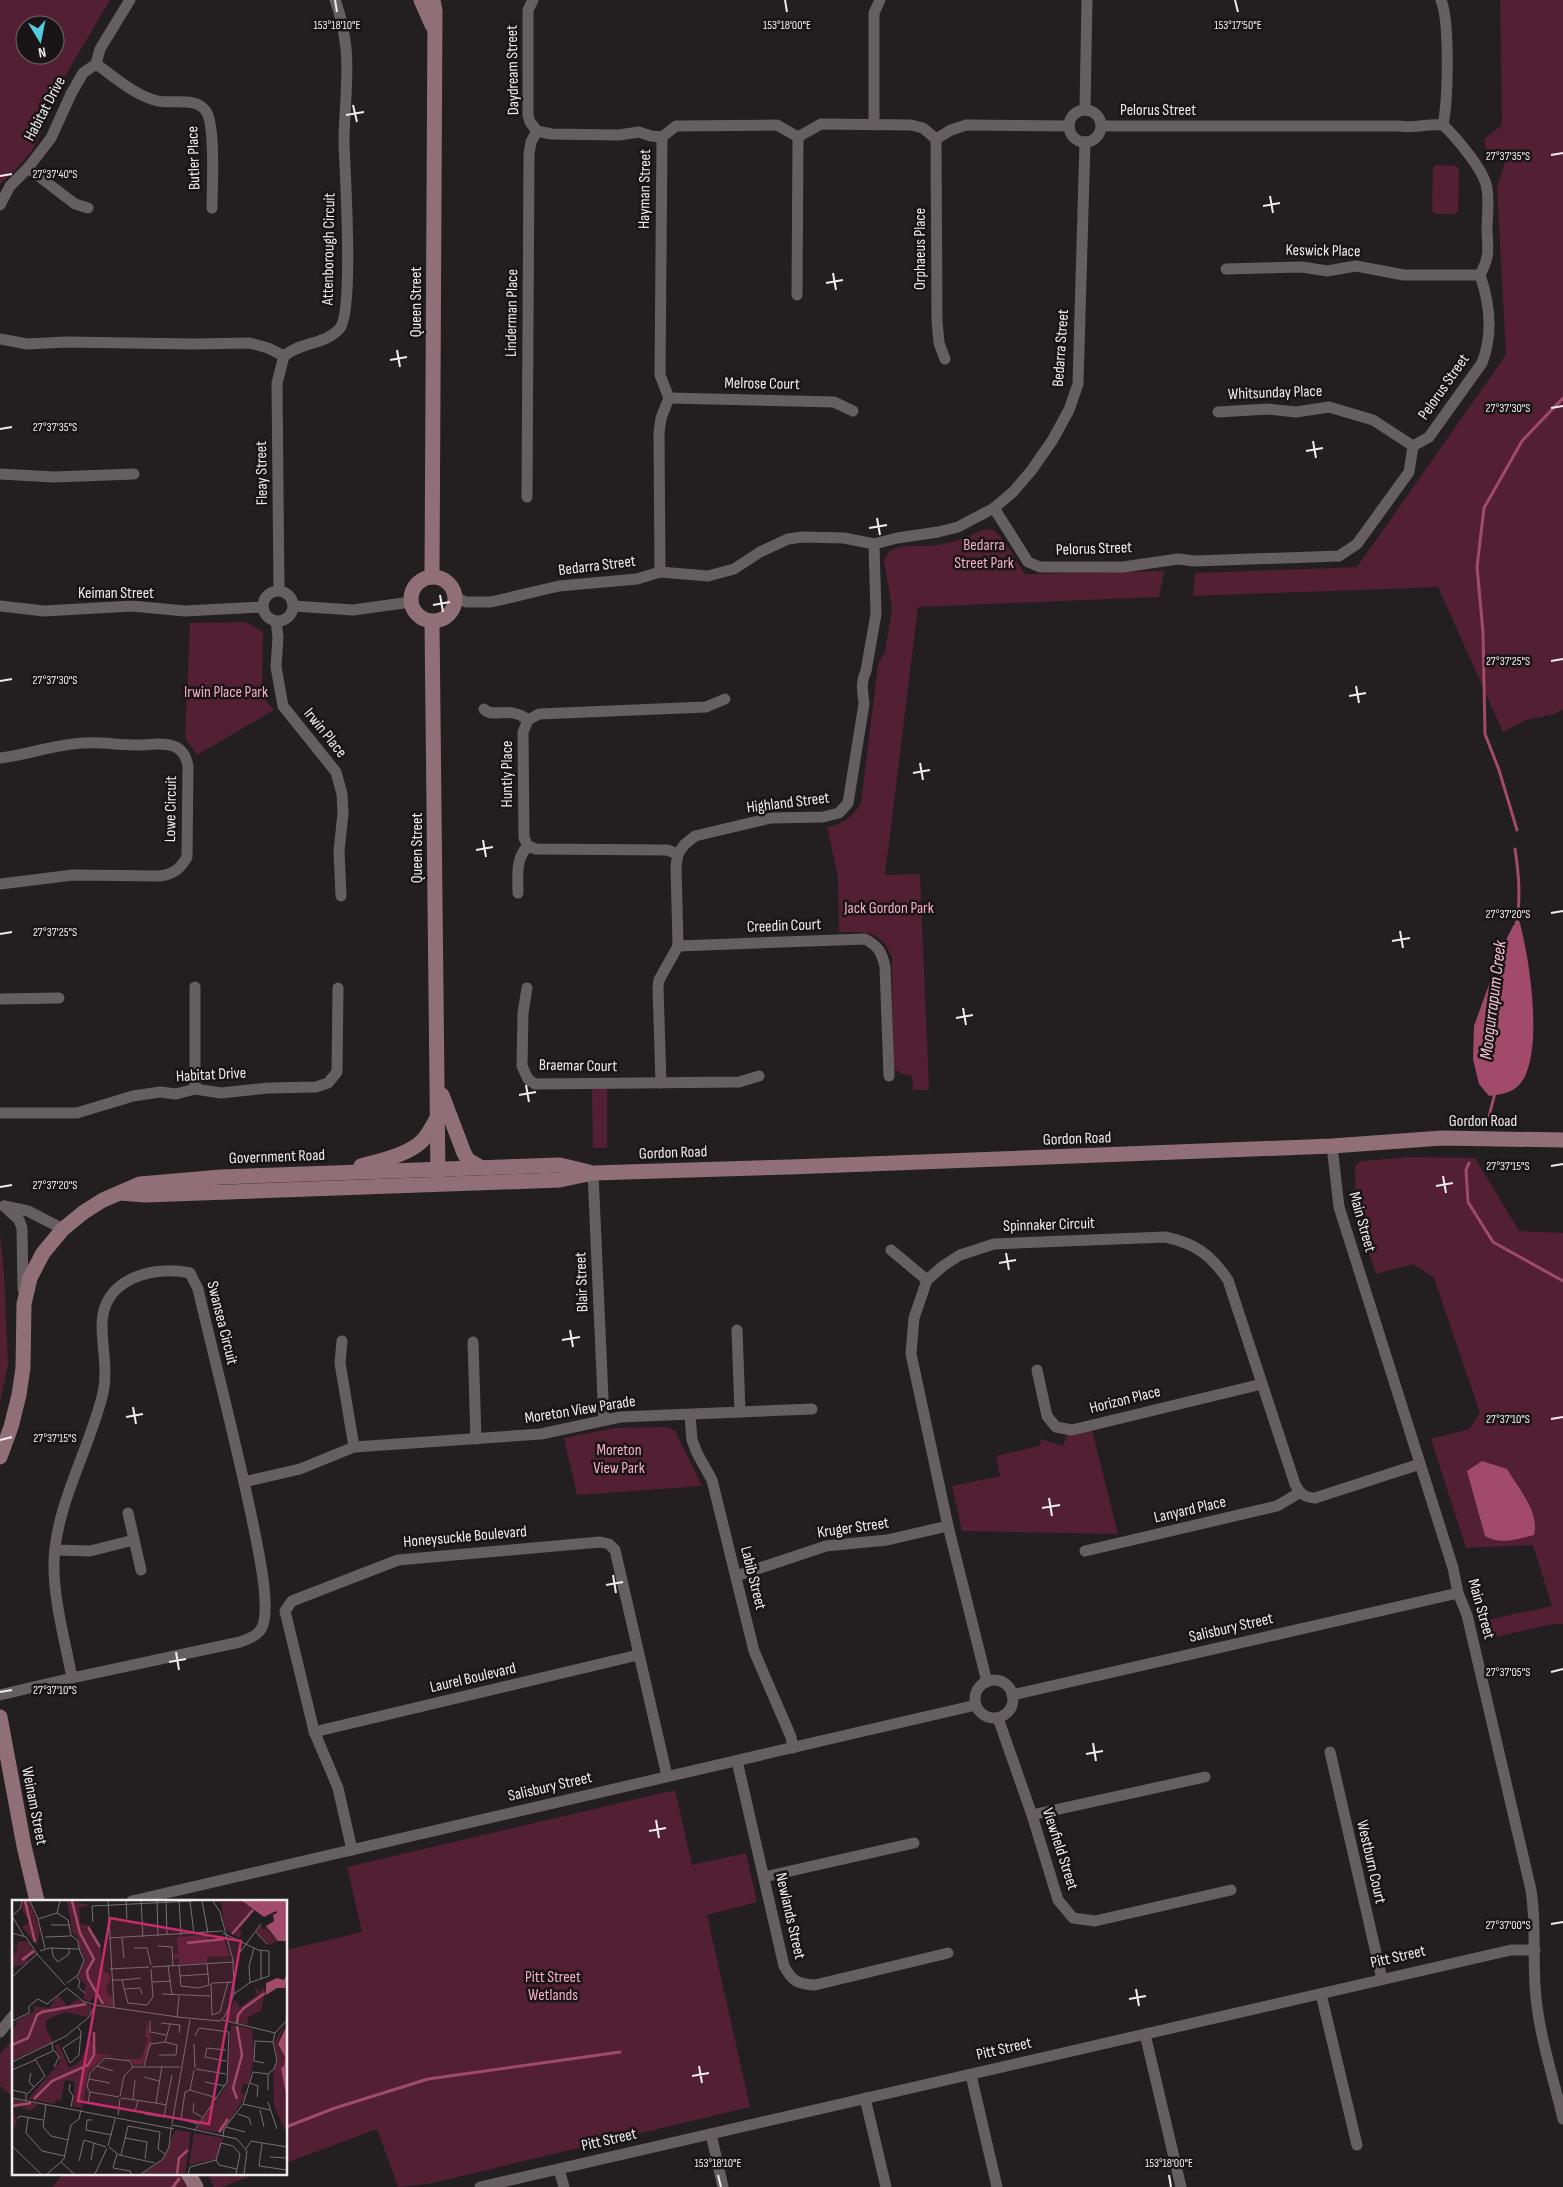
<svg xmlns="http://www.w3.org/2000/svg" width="1563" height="2187" font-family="'Sofia Sans Condensed',sans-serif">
<rect width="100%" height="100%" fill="#231e1f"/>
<g fill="#522032" fill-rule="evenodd">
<path d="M0 0H110L43 113C47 141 19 167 0 184ZM25 25H55V55H25Z"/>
<polygon points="1500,0 1563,0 1563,709 1555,714 1526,720 1503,732 1438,587 1193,596 1195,573 1357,567 1506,355 1497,187 1505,164 1501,154 1486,150 1484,139 1502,125"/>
<polygon points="1435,165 1456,166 1459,169 1458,211 1455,214 1435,214 1432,210 1433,169"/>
<path d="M985 529 993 530 1001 537 1025 574 1164 571 1159 597 918 607 885 875 920 874 929 1090H913L912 1076 902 1074 893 1068 892 958C881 929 866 932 839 932L838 877 827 827C843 824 853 817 861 803L878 664 885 652 892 608 884 561C886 557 887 553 890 551 902 543 923 548 937 545 953 543 970 536 985 529Z"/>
<polygon points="246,622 263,632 262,680 266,701 274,710 197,755 185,738 190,623"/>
<polygon points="592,1089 607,1089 607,1148 593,1148"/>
<polygon points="1411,1157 1475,1158 1519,1231 1563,1233 1563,1624 1553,1624 1491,1638 1487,1620 1552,1606 1533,1545 1466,1548 1431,1439 1469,1429 1480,1413 1434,1278 1413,1264 1376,1274 1356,1213 1355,1166 1361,1161"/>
<polygon points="0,1235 4,1273 8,1365 0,1403"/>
<polygon points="668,1427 675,1431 702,1486 577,1495 564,1438 615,1428"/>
<polygon points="1092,1430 1118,1534 962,1531 952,1486 1000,1476 996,1456 1039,1446 1041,1439 1063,1446 1067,1434"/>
<polygon points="675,1790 692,1865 746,1853 757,1902 707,1915 750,2107 428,2184 398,2187 377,2129 286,2163 286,1950 362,1932 347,1867"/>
<polygon points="14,2038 14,2098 0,2086 0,2054"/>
<polygon points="64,2173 179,2173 187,2187 52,2187"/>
<polygon points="207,2173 258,2173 222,2187 214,2187"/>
</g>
<g fill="#a24a69">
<path d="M1519 920C1529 954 1545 1055 1520 1084 1511 1094 1501 1094 1489 1096L1479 1084 1473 1059 1474 1026 1503 946 1513 926Z"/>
<path d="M1482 1461 1507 1469C1518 1488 1540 1512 1534 1535 1517 1539 1501 1545 1485 1536L1467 1471Z"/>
</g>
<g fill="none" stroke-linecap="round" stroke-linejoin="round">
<g stroke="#a24a69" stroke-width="3">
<polyline points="1517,830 1499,770 1485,734 1483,632 1477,567 1484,508 1522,441 1563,398"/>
<path d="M1515 849C1519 875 1521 899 1516 925"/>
<polyline points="1487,1124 1495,1093"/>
<polyline points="1469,1163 1466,1170 1468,1202 1493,1242 1563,1281"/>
<polyline points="286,2127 335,2108 428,2079 620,2052"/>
<polyline points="173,2187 179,2179"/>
</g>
<g stroke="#655f61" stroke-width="11">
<polyline points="533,0 528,10 528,115 530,122 537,131 551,134 619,135 639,132 651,136 662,137"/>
<path d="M1441 0C1450 22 1448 100 1443 125"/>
<path d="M96 64C115 77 135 96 158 101 172 104 195 97 205 110 216 121 212 189 212 208"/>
<polyline points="1085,109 1087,0"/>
<circle cx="1085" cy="126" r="16"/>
<polyline points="874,125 874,13 880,0"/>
<polyline points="936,139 937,321 939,343 945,359"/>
<polyline points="28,168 75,204 88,208"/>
<polyline points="0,205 10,186 28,168 51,138 71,94 83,73 96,64 100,49 130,0"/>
<polyline points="1226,269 1302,267 1327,271 1356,266 1404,275 1480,275"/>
<polyline points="797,295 798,137"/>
<path d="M0 339 27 344 66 342 194 344 250 343 268 348 284 356C302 341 326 345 340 328 354 310 345 173 344 143 344 112 349 79 346 48 344 32 341 15 335 0"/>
<polyline points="669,398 834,402 853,411"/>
<polyline points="1218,412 1268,409 1296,412 1329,407 1373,420 1413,446"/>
<polyline points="0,474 54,477 134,474"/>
<polyline points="527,497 529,154 531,142 537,131"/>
<path d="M994 508 1028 562 1040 567H1123L1178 559 1194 561 1339 556 1357 544 1409 472 1413 446 1429 437 1482 363C1493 335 1490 304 1480 275 1490 256 1488 251 1487 230 1487 215 1490 199 1486 184 1481 167 1456 137 1443 125 1427 123 1414 129 1399 126H1102"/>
<polyline points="660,572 659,433 661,418 669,398 660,375 662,137 676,126 777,125 798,137 821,124 911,125 923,128 936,139 951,130 966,125 1069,126"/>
<polyline points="279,590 277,383 284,356"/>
<circle cx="278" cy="606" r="15"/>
<polyline points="455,597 466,602 491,602 559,586 637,579 660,572 708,576 734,569 760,552 788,539 803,537 844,538 874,544 897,538 938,532 958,527 994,508 1013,492 1031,471 1052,441 1069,410 1078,384 1085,142"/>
<polyline points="0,606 44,611 132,606 185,611 263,607"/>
<polyline points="294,606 353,610 411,602"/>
<polyline points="276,621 278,637 276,667 283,706 336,772 342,794 343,813 339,851 341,896"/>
<path d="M484 709C492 719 510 705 528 720"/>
<path d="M0 758C28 755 55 744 84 743 102 742 120 745 138 745 150 745 161 742 173 746 183 749 186 757 188 766L187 857C180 869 174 874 160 876L73 875 0 884"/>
<polyline points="678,854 667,850 536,849 528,846 524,838 523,732 528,720 539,714 706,707 725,699"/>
<path d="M518 893C518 876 515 859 528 846"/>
<path d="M678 946 865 939C878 946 882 952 885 967L889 1076"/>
<polyline points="195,987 195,1089"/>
<polyline points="527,988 523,1013 522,1066 528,1079 535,1084 739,1082 759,1076"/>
<polyline points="0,999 59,998"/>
<path d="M661 1083 658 987 659 980 678 946 676 866 678 854 684 845 695 836 771 818 823 817 839 813 848 803 864 704C863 692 860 683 866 671L876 614 874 544"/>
<polyline points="0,1113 77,1113 133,1096 160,1092 176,1094 195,1089 221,1093 268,1088 316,1087 328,1083 337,1072 338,988"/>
<path d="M1332 1146 1339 1207 1453 1568 1458 1593 1467 1615 1531 1890C1536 1921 1533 1953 1535 1985 1537 2029 1553 2076 1563 2119"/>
<polyline points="593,1173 604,1420"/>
<polyline points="4,1206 19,1220 22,1228 23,1289"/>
<polyline points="4,1206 28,1211 63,1229"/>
<polyline points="891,1250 927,1280"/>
<polyline points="737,1330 740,1412"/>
<polyline points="342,1341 340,1363 354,1447"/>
<polyline points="473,1342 476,1439"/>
<polyline points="1037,1370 1047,1416 1056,1427 1072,1430 1262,1384"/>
<polyline points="690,1415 692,1440 697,1453 712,1480 754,1651 791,1737 793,1748"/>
<polyline points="244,1482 300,1469 354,1447 541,1434 620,1417 812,1409"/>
<polyline points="128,1513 141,1570"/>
<polyline points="55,1550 90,1551 134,1540"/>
<polyline points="1085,1551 1277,1506 1299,1493"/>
<polyline points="736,1576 826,1546 887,1540 948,1526"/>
<circle cx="994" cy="1699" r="19"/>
<path d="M987 1682 948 1526 911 1354 914 1318 927 1280 943 1266 960 1255 994 1244 1165 1237C1195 1243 1211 1255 1228 1280L1295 1484C1300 1494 1304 1497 1315 1498L1420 1464"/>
<path d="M0 1695 72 1678 240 1642C251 1638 262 1634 264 1621 269 1597 257 1544 252 1519 236 1442 216 1366 198 1289L190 1273C152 1265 102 1279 102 1325 102 1348 108 1371 103 1393 90 1448 56 1504 54 1561 53 1599 65 1640 72 1678"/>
<polyline points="1012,1695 1458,1593"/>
<polyline points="998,1718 1032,1815 1058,1900 1073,1918 1095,1921 1231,1890"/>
<polyline points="314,1732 638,1655"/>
<polyline points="1330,1752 1382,1979"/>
<path d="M737 1761 784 1966C792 1981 797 1984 815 1985L948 1953"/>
<polyline points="1032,1815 1205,1777"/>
<polyline points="352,1850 338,1788 314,1731 285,1611 292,1601 398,1560 600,1542 609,1544 615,1550 667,1776"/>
<polyline points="764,1877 914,1843"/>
<polyline points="132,1901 976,1705"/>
<polyline points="1321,1994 1357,2145"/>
<polyline points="0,2032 13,2016"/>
<polyline points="1145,2034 1181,2187"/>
<polyline points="971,2075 997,2187"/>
<polyline points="865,2098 886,2187"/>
<polyline points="711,2134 723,2187"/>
<polyline points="559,2169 564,2187"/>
<polyline points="480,2187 1511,1950 1535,1950"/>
</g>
<g stroke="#906f79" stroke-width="15">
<polyline points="421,0 432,25"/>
<circle cx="433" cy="599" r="22"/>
<polyline points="432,577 435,11 433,0"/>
<polyline points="432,622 438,1178"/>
<polyline points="442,1095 464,1153 468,1160 480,1167"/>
<path d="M361 1166C379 1161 408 1155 422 1141 429 1134 432 1126 437 1118"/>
<polyline points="120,1193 145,1195 560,1180 593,1173 790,1167 1332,1146 1442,1138 1563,1140"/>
<polyline points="0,1457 11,1427 19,1395 23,1368 24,1304 30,1278 43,1253 63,1229 84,1212 103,1200 140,1184 221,1177 560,1165 589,1172"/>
<polyline points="0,1717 24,1846 37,1901"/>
<polyline points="188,2173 196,2187"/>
</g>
</g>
<path fill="none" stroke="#efeced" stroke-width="2" d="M335 0 337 12M785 0 787 12M1235 0 1238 12M353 105 357 122M346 115 364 112M1551 155 1563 153M0 176 12 174M1270 196 1273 213M1263 206 1280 203M833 273 836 290M826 283 843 280M397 350 400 367M390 360 407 357M1551 408 1563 406M0 429 12 427M1313 441 1316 458M1306 451 1323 448M877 518 880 535M869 528 887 525M440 595 443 612M433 605 450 602M1551 661 1563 659M0 681 12 679M1356 686 1359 703M1349 696 1366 693M920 763 923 780M913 773 930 770M483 840 486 857M476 850 493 847M1551 913 1563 911M1400 931 1403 948M0 934 12 932M1392 941 1410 938M963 1008 966 1025M956 1018 973 1015M526 1085 529 1102M519 1095 536 1092M1551 1166 1563 1164M1443 1176 1446 1193M1436 1186 1453 1183M0 1187 12 1185M1006 1253 1009 1270M999 1263 1016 1260M570 1330 573 1347M562 1340 580 1337M133 1407 136 1424M126 1417 143 1414M1551 1419 1563 1417M0 1440 12 1437M1049 1498 1052 1516M1042 1508 1060 1505M613 1575 616 1593M606 1585 623 1582M176 1652 179 1670M169 1662 186 1659M1551 1672 1563 1669M0 1692 12 1690M1093 1743 1096 1761M1086 1754 1103 1751M656 1820 659 1838M649 1831 666 1828M1551 1924 1563 1922M1136 1989 1139 2006M1129 1999 1146 1996M699 2066 702 2083M692 2076 709 2073M718 2175 721 2187M1169 2175 1171 2187"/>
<g text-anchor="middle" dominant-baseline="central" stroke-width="5" stroke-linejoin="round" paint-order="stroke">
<g font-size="16" fill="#efeced" stroke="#191416">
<text transform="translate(513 70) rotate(-91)">Daydream Street</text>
<text transform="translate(45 109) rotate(-62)">Habitat Drive</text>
<text x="1158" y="110">Pelorus Street</text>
<text transform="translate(194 158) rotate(-92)">Butler Place</text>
<text transform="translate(645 189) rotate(-89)">Hayman Street</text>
<text transform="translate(329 249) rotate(-89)">Attenborough Circuit</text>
<text transform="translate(920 249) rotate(-90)">Orphaeus Place</text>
<text transform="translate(1323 251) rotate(1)">Keswick Place</text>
<text transform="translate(416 302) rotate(-90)">Queen Street</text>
<text transform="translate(512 313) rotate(-89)">Linderman Place</text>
<text transform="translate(1061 348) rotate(-86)">Bedarra Street</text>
<text transform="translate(762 384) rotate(1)">Melrose Court</text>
<text transform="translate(1444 387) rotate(-55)">Pelorus Street</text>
<text transform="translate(1275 393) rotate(-2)">Whitsunday Place</text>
<text transform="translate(262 473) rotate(-91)">Fleay Street</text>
<text transform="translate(1094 549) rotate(-2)">Pelorus Street</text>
<text transform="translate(597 566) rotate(-7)">Bedarra Street</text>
<text x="116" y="593">Keiman Street</text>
<text transform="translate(325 733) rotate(51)">Irwin Place</text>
<text transform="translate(507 774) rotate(-90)">Huntly Place</text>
<text transform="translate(788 803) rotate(-7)">Highland Street</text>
<text transform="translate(171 809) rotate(-89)">Lowe Circuit</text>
<text transform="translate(417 848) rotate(-90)">Queen Street</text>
<text transform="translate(784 926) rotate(-2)">Creedin Court</text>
<text transform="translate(578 1066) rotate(1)">Braemar Court</text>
<text transform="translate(211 1075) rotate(-3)">Habitat Drive</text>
<text x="1483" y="1121">Gordon Road</text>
<text transform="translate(1077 1139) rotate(-2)">Gordon Road</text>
<text transform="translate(673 1153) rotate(-2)">Gordon Road</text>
<text transform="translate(277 1157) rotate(-2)">Government Road</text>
<text transform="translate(1362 1222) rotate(74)">Main Street</text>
<text transform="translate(1049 1225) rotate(-2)">Spinnaker Circuit</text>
<text transform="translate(582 1282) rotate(-92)">Blair Street</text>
<text transform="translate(222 1323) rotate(76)">Swansea Circuit</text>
<text transform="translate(1125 1400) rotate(-14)">Horizon Place</text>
<text transform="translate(580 1410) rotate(-9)">Moreton View Parade</text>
<text transform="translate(1190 1510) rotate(-13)">Lanyard Place</text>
<text transform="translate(853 1528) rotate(-8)">Kruger Street</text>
<text transform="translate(465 1537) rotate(-5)">Honeysuckle Boulevard</text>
<text transform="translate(753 1578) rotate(76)">Labib Street</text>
<text transform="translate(1481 1609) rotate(74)">Main Street</text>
<text transform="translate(1231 1628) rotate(-13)">Salisbury Street</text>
<text transform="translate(473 1678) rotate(-13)">Laurel Boulevard</text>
<text transform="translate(550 1787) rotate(-13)">Salisbury Street</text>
<text transform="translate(34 1806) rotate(79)">Weinam Street</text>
<text transform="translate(1060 1849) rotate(72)">Viewfield Street</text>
<text transform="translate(1371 1862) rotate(77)">Westburn Court</text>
<text transform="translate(790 1916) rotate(77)">Newlands Street</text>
<text transform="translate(1398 1957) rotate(-13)">Pitt Street</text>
<text transform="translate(1004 2049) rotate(-13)">Pitt Street</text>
<text transform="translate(609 2140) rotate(-13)">Pitt Street</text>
</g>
<g font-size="16" fill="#f7adc3" stroke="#191416">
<text x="984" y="545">Bedarra<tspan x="984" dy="18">Street Park</tspan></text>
<text x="226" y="692">Irwin Place Park</text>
<text x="889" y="908">Jack Gordon Park</text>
<text x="619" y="1450">Moreton<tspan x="619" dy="18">View Park</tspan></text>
<text x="553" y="1977">Pitt Street<tspan x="553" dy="18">Wetlands</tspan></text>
</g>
<g font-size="18" font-style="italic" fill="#f4c1d0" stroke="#191416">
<text transform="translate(1493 1000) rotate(-83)">Moogurrapum Creek</text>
</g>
</g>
<g transform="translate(12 1900)">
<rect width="275" height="275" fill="#231e1f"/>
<path d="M11 1H17L28 29 25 45 10 27 17 22 10 10ZM55 1 78 5 67 8 68 24 81 26 72 30H76L89 49V65H96L91 67 92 72 97 73 98 82 94 84 96 96 101 97V106L91 105 88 98 81 97 78 102 71 98 74 85 66 77 73 58 67 50 66 38 60 32ZM230 1 242 11 227 29 230 32 227 38 213 29 209 2ZM253 25 258 33 266 41 257 45 244 32 248 26 254 30ZM0 35 2 44 5 46 6 42 16 41 23 54 17 56 14 64 0 67V56L6 50 0 43ZM196 35 197 40 211 37 218 56 195 57V63L167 64V58H162V54L166 53 165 37ZM242 86 248 92 252 87 253 91 249 111 236 117 235 125 215 121 222 99 228 107 245 95ZM46 95 55 106 65 99 79 105V112L75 117 54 112 34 120V128L41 142 0 160V128L5 125 4 121 23 111 21 106 37 108ZM135 119 140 143 131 164 122 165 120 161 108 159H129L136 138 133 137ZM275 120 265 144 273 157 271 174 274 182 275 234 262 206 261 171 266 161 262 142ZM219 125 240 129 242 156 237 184H232L229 192 233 196 210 233 184 229 214 187ZM77 141H82L85 154 106 156 92 157 76 172 70 208 60 206 63 182 59 181 53 180 49 200 44 199 43 204 16 199 48 162 43 146 47 144 57 168 68 161ZM0 199 27 204 18 211 8 206 1 209 5 224 1 228 2 233 0 232ZM163 230 179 232 173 274H130L151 260ZM182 233 212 238 204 259 177 265Z" fill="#522032"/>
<path d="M230 1H275V41H266L254 26 262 21 261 15 252 19 265 13 264 11 252 17ZM275 74 273 88H265L254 95V83L265 78 272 80ZM275 125V200L269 168 272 166 273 157 266 144Z" fill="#a24a69"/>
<path fill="none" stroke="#a24a69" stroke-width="2.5" d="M13 1 23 42M60 1 68 33 82 59 75 71 76 78 91 104M76 27 88 47M220 34 241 10M175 43 212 39M10 60 22 51M225 123 226 115 232 108 253 93M225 126 230 155 221 188 225 199M0 145 16 138 25 115 30 112 74 104M22 199 40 181 76 165 82 155V132M0 206 19 203M207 232 216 219M165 274 167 258 176 250"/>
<path fill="none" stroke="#757071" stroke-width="1" d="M18 1 26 19M96 1 102 108M114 1 115 19M129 1 131 37M145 1 146 36M154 1 155 35M167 1 169 35M178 1 182 34M190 1 196 33M201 1 208 12 221 60 222 94M45 13 56 20 59 35 66 41 67 49M0 16 12 36M0 16 8 9 10 1M81 22 80 6 181 1M39 25H58M243 31 255 44M0 33 14 37 25 54M33 37 59 36M97 38 211 31M110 38 112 58M146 46 160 47 161 66M33 48 26 19 45 13 48 1M40 48 41 56 46 62 57 54V48M122 48H135L139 65M249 50V79M28 51 37 48 67 49 72 60 66 75 55 83M25 54 53 85M226 55 249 24M167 65 169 86 187 88 197 85 195 64M156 66 160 95M140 67 222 62M98 69 137 67M168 76 196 74M0 77 25 54M65 77 68 82 66 87 73 93M100 80H110L116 103 135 105 141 97 139 69M110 80 129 78M140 82 159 81M216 82 208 112 200 115 199 84 201 83 222 82M238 82 237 66 242 48M55 88 71 101 83 105 166 117M112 89 128 88 130 94M150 94 198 96M165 117 208 121 213 116 222 94 237 83 257 76V51L246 50 211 33M165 117 167 96M210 120 263 133M0 121 17 113V106L26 99 35 104 55 88M138 121V132L154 135M149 123 168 125 167 133M66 127 69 132 67 155 58 163 51 148 69 136M263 133 275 120M182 144 183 168M42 150 47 157 42 167M147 155H164L165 145 153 142M214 161 193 157 195 148 214 150M0 162 54 136 77 117 83 105M252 163 242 161 243 141 261 142M85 166 101 171M132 166 138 144 153 142 158 124M184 169 214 174M0 170 23 160M19 173 17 182 22 187M256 174V190M132 177 147 181M77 179 98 183M193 182 213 186M238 183 246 186 245 197M58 184 57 190 61 196 59 207M0 190 14 193V200M178 190 182 170M78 192 76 203 95 207M15 194 33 176 23 159 41 151 40 143M108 196 112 176 121 167H168M107 197 78 192 75 187 78 173 93 158 118 161 121 167M0 198 162 229M109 198 144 203 150 166M121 199 123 180M256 202 265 229M182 203 181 212 190 217M34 204 31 227 39 236 56 240M231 204 258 210M154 205 160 175M114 210 123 211 126 201M248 210 252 227M133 214 152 217 154 205 144 203M226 214 237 218 239 225M106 215 108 199M16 218 14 233 30 251 53 256M5 219 8 216 31 220M80 220H75L74 230 100 235M160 224 178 120M185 224 169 219 173 192 178 190 205 198M214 227 233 232M158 228 161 225 225 239 235 251 232 274M182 231 215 182 217 132 187 128 183 136M211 237 212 229 231 204 241 172 256 174 262 169 265 160 261 142 263 133M113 238 135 242 133 259M250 243 247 266 275 270M0 246 29 274M96 246 103 219M97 247 107 255 143 263M234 249 239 241 275 247M105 254 101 268 118 271 119 274M109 255 116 226 148 232 146 249 153 254M258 257 275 258M79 260 82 243M204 260 207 265 225 269M67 261 72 240 94 247M49 262 62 274M35 274 52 259 59 225 67 219 69 210M83 274 95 248M129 274 151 259 157 247 159 229M176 274 178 267 204 260 209 243 221 246 228 254 224 274"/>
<path fill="#c62d6a" fill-opacity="0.15" stroke="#c62d6a" stroke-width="2.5" d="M98 18 229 41 197 224 66 201Z"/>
<rect width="275" height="275" fill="none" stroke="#efeced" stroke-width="2.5"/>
</g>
<g font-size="12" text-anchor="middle" fill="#efeced" stroke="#191416" stroke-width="5" stroke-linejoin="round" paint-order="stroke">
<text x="337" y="29">153°18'10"E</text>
<text x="787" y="29">153°18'00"E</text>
<text x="1238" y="29">153°17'50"E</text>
<text x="1508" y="160">27°37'35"S</text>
<text x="55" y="178">27°37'40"S</text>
<text x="1508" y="412">27°37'30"S</text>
<text x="55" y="431">27°37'35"S</text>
<text x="1508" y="665">27°37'25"S</text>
<text x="55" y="684">27°37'30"S</text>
<text x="1508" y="918">27°37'20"S</text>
<text x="55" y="936">27°37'25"S</text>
<text x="1508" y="1170">27°37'15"S</text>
<text x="55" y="1189">27°37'20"S</text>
<text x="1508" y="1423">27°37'10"S</text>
<text x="55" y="1442">27°37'15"S</text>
<text x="1508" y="1676">27°37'05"S</text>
<text x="55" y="1694">27°37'10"S</text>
<text x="1508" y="1929">27°37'00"S</text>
<text x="718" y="2167">153°18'10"E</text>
<text x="1169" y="2167">153°18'00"E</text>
</g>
<g transform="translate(40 40) rotate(170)"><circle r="24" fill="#191416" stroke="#6f6a6c"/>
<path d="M0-4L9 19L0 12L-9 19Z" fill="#54cadd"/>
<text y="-8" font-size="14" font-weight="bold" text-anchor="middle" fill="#efeced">N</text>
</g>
</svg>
